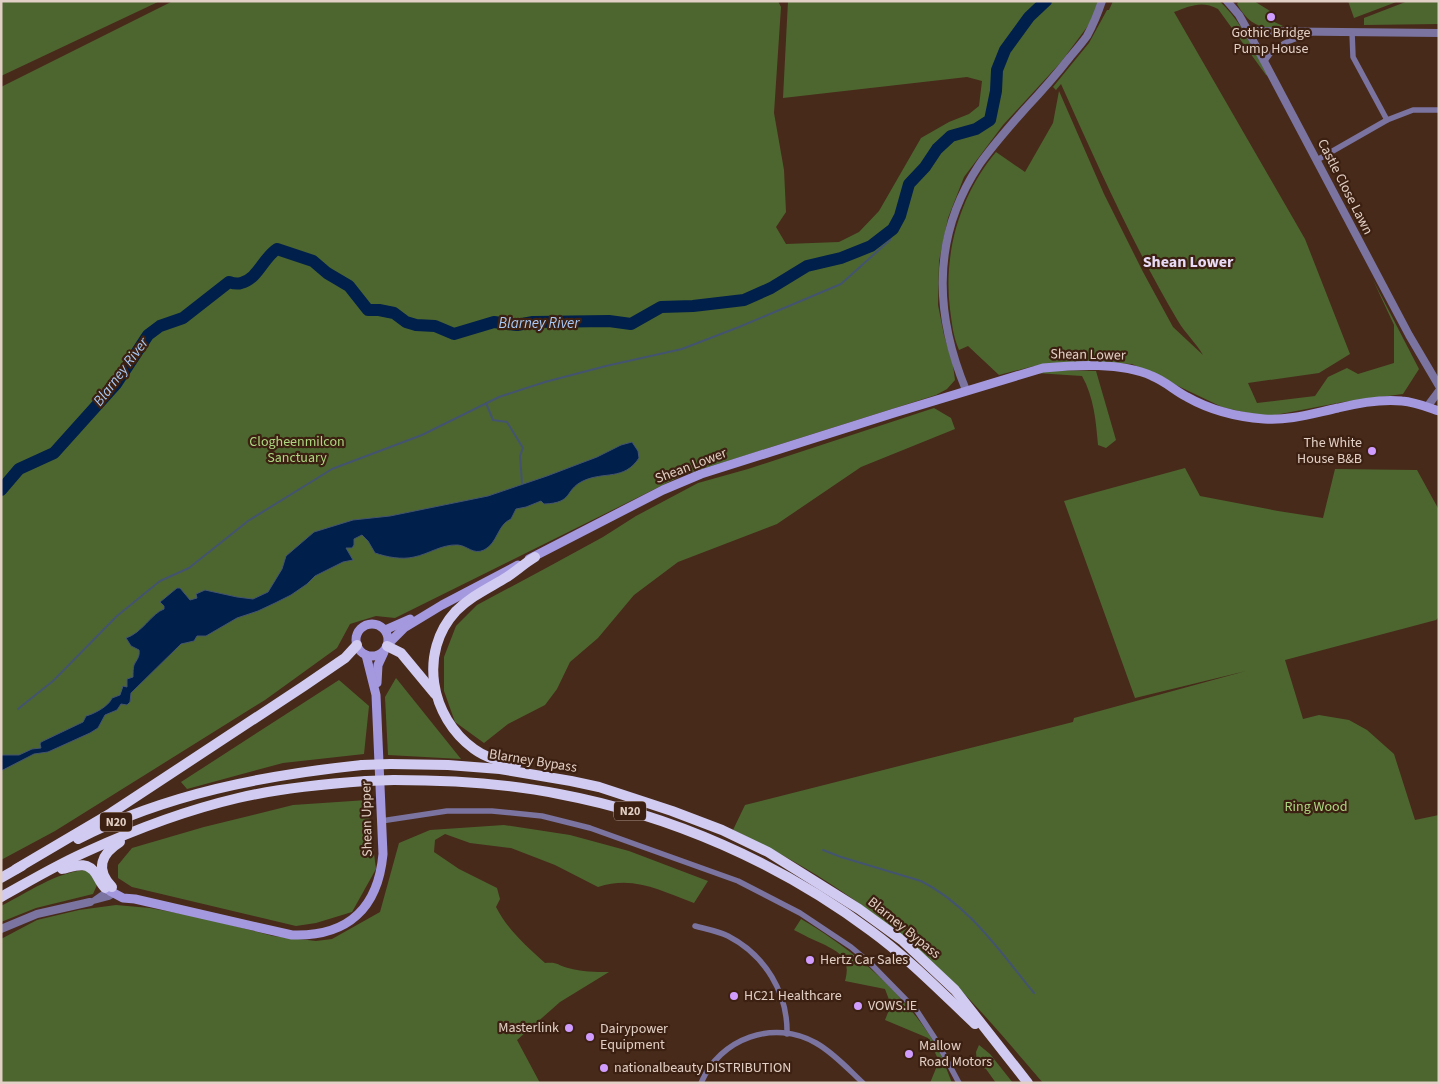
<svg xmlns="http://www.w3.org/2000/svg" width="1440" height="1084" font-family="'Source Sans 3',sans-serif">
<rect width="100%" height="100%" fill="#472a1a"/>
<g fill="#4d6630">
<polygon points="1,1 160,1 1,76"/>
<polygon points="173,1 778,1 781,7 774,113 784,170 786,212 776,227 786,244 839,242 859,232 879,211 921,138 949,122 969,114 979,106 982,81 967,77 783,98 788,1 1099,1 1090,23 1061,62 1003,125 964,177 948,218 939,261 938,305 944,335 953,365 955,380 947,389 936,395 683,475 395,618 376,616 350,624 337,648 265,700 55,831 1,860 1,87"/>
<path d="M1113 1H1219C1242 21 1254 51 1268 76L1266 75 1218 9C1202 0 1190 6 1174 12L1305 239 1350 354 1319 373 1248 383 1257 403 1315 396 1328 377 1347 368 1358 374 1394 363V325L1373 280 1419 369 1403 394 1343 402 1270 416 1256 415 1222 407 1132 364 1111 363 1034 366 999 375 968 346 959 350C953 336 952 324 950 309 943 253 960 195 996 152L1025 172 1053 123 1059 91 1104 194 1143 272 1173 327 1203 355C1196 343 1185 333 1178 321 1133 245 1097 164 1061 84L1056 90 1053 87 1089 43 1107 10H1109Z"/>
<path d="M1239 1H1254L1270 11 1266 18 1283 26C1260 31 1248 23 1237 4Z"/>
<polygon points="1348,1 1399,1 1354,18"/>
<polygon points="1408,1 1439,1 1439,24 1364,25 1364,18"/>
<path d="M1049 370 1096 371 1116 440 1106 448 1098 445C1096 422 1094 397 1082 376L1036 373Z"/>
<polygon points="934,408 951,418 955,429 861,467 777,524 678,562 634,595 598,638 570,662 557,689 545,705 508,724 484,743 455,722 444,691 444,657 456,626 477,605 548,567 603,537 636,516 698,483 748,469"/>
<path d="M1185 468 1200 496 1278 511 1323 518 1335 469 1417 470 1439 510V617L1436 620 1285 660 1303 719 1319 715 1349 720 1367 730 1394 754 1415 820 1439 815V1083H1043C999 1032 956 979 903 937 851 894 793 858 733 830L745 805 1073 722 1074 718 1246 671 1135 698 1064 501Z"/>
<polygon points="396,678 461,759 388,755 385,697"/>
<polygon points="339,680 369,706 364,754 283,763 187,789 181,782"/>
<polygon points="367,800 376,869 352,912 316,923 296,926 132,887 118,878 118,865 132,848 204,827 293,805"/>
<path d="M504 825 570 835 629 851 708 881 694 903C661 891 634 875 598 887L555 865 511 848 470 843 445 834 435 840 434 852 459 869 497 888 500 899 496 907C507 929 526 946 545 963 559 962 556 965 568 968 582 972 595 972 609 972L560 1002 517 1040 540 1083H1V939L37 920 79 910 116 905 150 908 204 918 273 936 316 941 332 939 380 912 399 843 430 830Z"/>
<path d="M86 870 93 877 97 885 93 894 36 908 1 922V906C27 893 56 872 86 870Z"/>
<path d="M801 919C854 950 905 993 937 1047 943 1058 947 1071 952 1083H930L939 1061 928 1038 885 1020 891 1005 885 989 845 981C851 959 841 953 823 944 813 940 804 935 794 930Z"/>
<polygon points="979,1045 990,1054 1013,1083 996,1083 986,1069 981,1067 977,1063 976,1052"/>
</g>
<path fill="#001f4b" stroke="#445470" d="M632 442 638 451 639 458C624 481 604 471 583 481 564 490 574 503 544 504L541 501 526 507 516 509 511 519C497 525 498 543 484 550 473 555 468 546 458 545 442 544 429 554 414 557 401 560 387 557 375 553L368 541 362 535 354 539V545L352 548H346L353 560 343 562 315 576 307 584 291 595 275 603 258 611 237 618 206 636H197L194 641 181 644 131 693 130 702 127 705 121 704 117 710 105 715 98 728 90 733 48 752 34 754 1 771V755H19L32 749 41 748 40 744 41 742 83 722 86 716C94 714 109 706 112 698L120 695 123 686 127 687V679L133 677C133 673 133 668 134 665 137 659 140 657 139 650L131 646 126 638C142 633 152 613 164 609V606L160 602 177 588H180L190 600 197 598 196 594 205 590 237 597 253 599 268 592 282 569 286 556 314 532 353 520 390 516 488 496 547 476 597 457 621 445Z"/>
<g fill="none" stroke-linecap="round" stroke-linejoin="round">
<g stroke="#445470" stroke-width="2">
<polyline points="486,403 493,420 507,422 523,448 520,456 522,483"/>
<polyline points="18,709 53,681 117,616 160,581 189,568 248,521 332,469 422,435 499,397 545,382 606,366 682,349 739,327 841,284 890,240 893,229"/>
<path d="M823 850 841 857 921 881C969 905 1001 953 1034 993"/>
</g>
<path stroke="#001f4b" stroke-width="12" d="M1 490 19 469 54 453 116 384 148 335 160 326 183 318 229 282C232 283 238 284 241 283 258 279 263 258 277 249L313 261 327 273 349 286 368 310H379L394 313 406 322 416 325 435 326 454 334 494 322 517 325 533 322 609 321 631 324 661 307 693 306 744 300 771 288 807 266 841 258 871 246 893 229 900 216 909 184 925 167 937 149 951 136 976 129 990 120 996 91 997 70 1005 50 1029 17 1046 1"/>
<g stroke="#7b74a1" stroke-width="5.5">
<polyline points="1352,32 1353,57 1387,120"/>
<path d="M1265 61C1274 45 1292 39 1310 34"/>
<polyline points="1317,160 1387,120 1413,110 1439,110"/>
<polyline points="381,821 447,811 492,811 542,816 590,828 738,881 800,913 851,947 869,962 917,1011 936,1040 959,1083"/>
<polyline points="94,900 111,888"/>
<polyline points="90,902 109,897 116,893"/>
<path d="M695 926C706 929 718 931 728 936 765 955 788 993 787 1034"/>
<path d="M701 1083C720 1038 774 1019 816 1043 834 1053 849 1070 863 1083"/>
</g>
<g stroke="#7b74a1" stroke-width="8">
<polyline points="1227,1 1239,15 1248,31 1409,335 1439,386"/>
<polyline points="1248,31 1439,33"/>
<path d="M966 390C934 313 932 236 979 165 993 145 1009 127 1025 109 1041 92 1056 75 1070 57 1076 50 1082 43 1087 36 1093 25 1098 13 1102 1"/>
<polyline points="1427,407 1439,391"/>
<polyline points="1,929 37,914 90,902"/>
</g>
<g stroke="#a498df" stroke-width="9">
<path d="M529 559 663 490 701 474 894 413 1043 368C1075 365 1122 362 1152 376 1165 381 1175 391 1187 397 1210 410 1238 417 1264 419 1289 421 1314 413 1338 408 1358 403 1382 399 1402 401 1415 402 1427 407 1439 411"/>
<circle cx="372" cy="640" r="16"/>
<polyline points="385,630 410,619"/>
<polyline points="388,644 404,628 442,605 518,565"/>
<polyline points="377,683 378,665 384,652"/>
<path d="M108 890 123 898 135 899 292 935C348 937 378 908 383 854L376 695 366 655"/>
</g>
<g stroke="#d1cbf2" stroke-width="10">
<polyline points="387,646 401,653 435,694"/>
<polyline points="391,764 448,765 500,769 571,781 599,787 672,811 722,830 768,852 859,909 903,941 955,990 1028,1083"/>
<path d="M516 765C501 762 486 758 474 749 430 717 418 652 456 611 471 596 489 588 507 577 516 571 525 563 535 557"/>
<path d="M394 780C450 780 505 783 559 794 671 815 780 863 871 931 908 958 941 992 975 1024"/>
<path d="M78 839C166 794 265 775 362 765"/>
<polyline points="16,869 111,813 304,686 345,658 357,645"/>
<path d="M62 869C75 866 87 860 96 874 99 879 101 884 105 888"/>
<polyline points="1,878 22,866"/>
<path d="M112 887C95 869 101 854 120 842"/>
<path d="M1 897C30 881 58 864 88 851 136 829 187 810 238 798 280 788 323 784 366 781"/>
</g>
<g stroke="#d1cbf2" stroke-width="10">
<polyline points="362,765 391,764"/>
<polyline points="366,781 394,780"/>
</g>
</g>
<g fill="#d09dff" stroke="#3c2011" stroke-width="2">
<circle cx="1271" cy="17" r="5"/>
<circle cx="1372" cy="451" r="5"/>
<circle cx="810" cy="960" r="5"/>
<circle cx="734" cy="996" r="5"/>
<circle cx="858" cy="1006" r="5"/>
<circle cx="569" cy="1028" r="5"/>
<circle cx="590" cy="1037" r="5"/>
<circle cx="909" cy="1054" r="5"/>
<circle cx="604" cy="1068" r="5"/>
</g>
<g text-anchor="middle" dominant-baseline="central" stroke-width="4.5" stroke-linejoin="round" paint-order="stroke">
<g fill="#3c2011" stroke="#b09a8f" stroke-width="1">
<rect x="614" y="801.5" width="32" height="19" rx="4"/>
<rect x="100" y="812.5" width="32" height="19" rx="4"/>
</g>
<g font-size="12" font-weight="bold" fill="#e2cfc5">
<text x="630" y="811">N20</text>
<text x="116" y="822">N20</text>
</g>
<g font-size="14" fill="#e2cfc5" stroke="#3c2011" text-anchor="start">
<text x="1271" y="33" text-anchor="middle">Gothic Bridge<tspan x="1271" dy="16">Pump House</tspan></text>
<text x="1362" y="443" text-anchor="end">The White<tspan x="1362" dy="16">House B&amp;B</tspan></text>
<text x="820" y="960">Hertz Car Sales</text>
<text x="744" y="996">HC21 Healthcare</text>
<text x="868" y="1006">VOWS.IE</text>
<text x="559" y="1028" text-anchor="end">Masterlink</text>
<text x="600" y="1029">Dairypower<tspan x="600" dy="16">Equipment</tspan></text>
<text x="919" y="1046">Mallow<tspan x="919" dy="16">Road Motors</tspan></text>
<text x="614" y="1068">nationalbeauty DISTRIBUTION</text>
</g>
<g font-size="14" fill="#e2cfc5" stroke="#3c2011">
<text transform="translate(1345 187) rotate(63)">Castle Close Lawn</text>
<text transform="translate(1088 355) rotate(1)">Shean Lower</text>
<text transform="translate(691 466) rotate(-21)">Shean Lower</text>
<text transform="translate(533 761) rotate(9)">Blarney Bypass</text>
<text transform="translate(367 819) rotate(-91)">Shean Upper</text>
<text transform="translate(904 928) rotate(39)">Blarney Bypass</text>
</g>
<g font-size="14" fill="#add780" stroke="#3c2011">
<text x="297" y="442">Clogheenmilcon<tspan x="297" dy="16">Sanctuary</tspan></text>
<text x="1316" y="807">Ring Wood</text>
</g>
<g font-size="15" font-style="italic" fill="#a8c9f6" stroke="#3c2011">
<text x="539" y="323">Blarney River</text>
<text transform="translate(121 372) rotate(-53)">Blarney River</text>
</g>
<g font-size="16" font-weight="bold" fill="#e8dbf7" stroke="#3c2011">
<text x="1188" y="262">Shean Lower</text>
</g>
</g>
<rect width="1440" height="1084" fill="none" stroke="#e2cfc5" stroke-width="5"/>
</svg>
